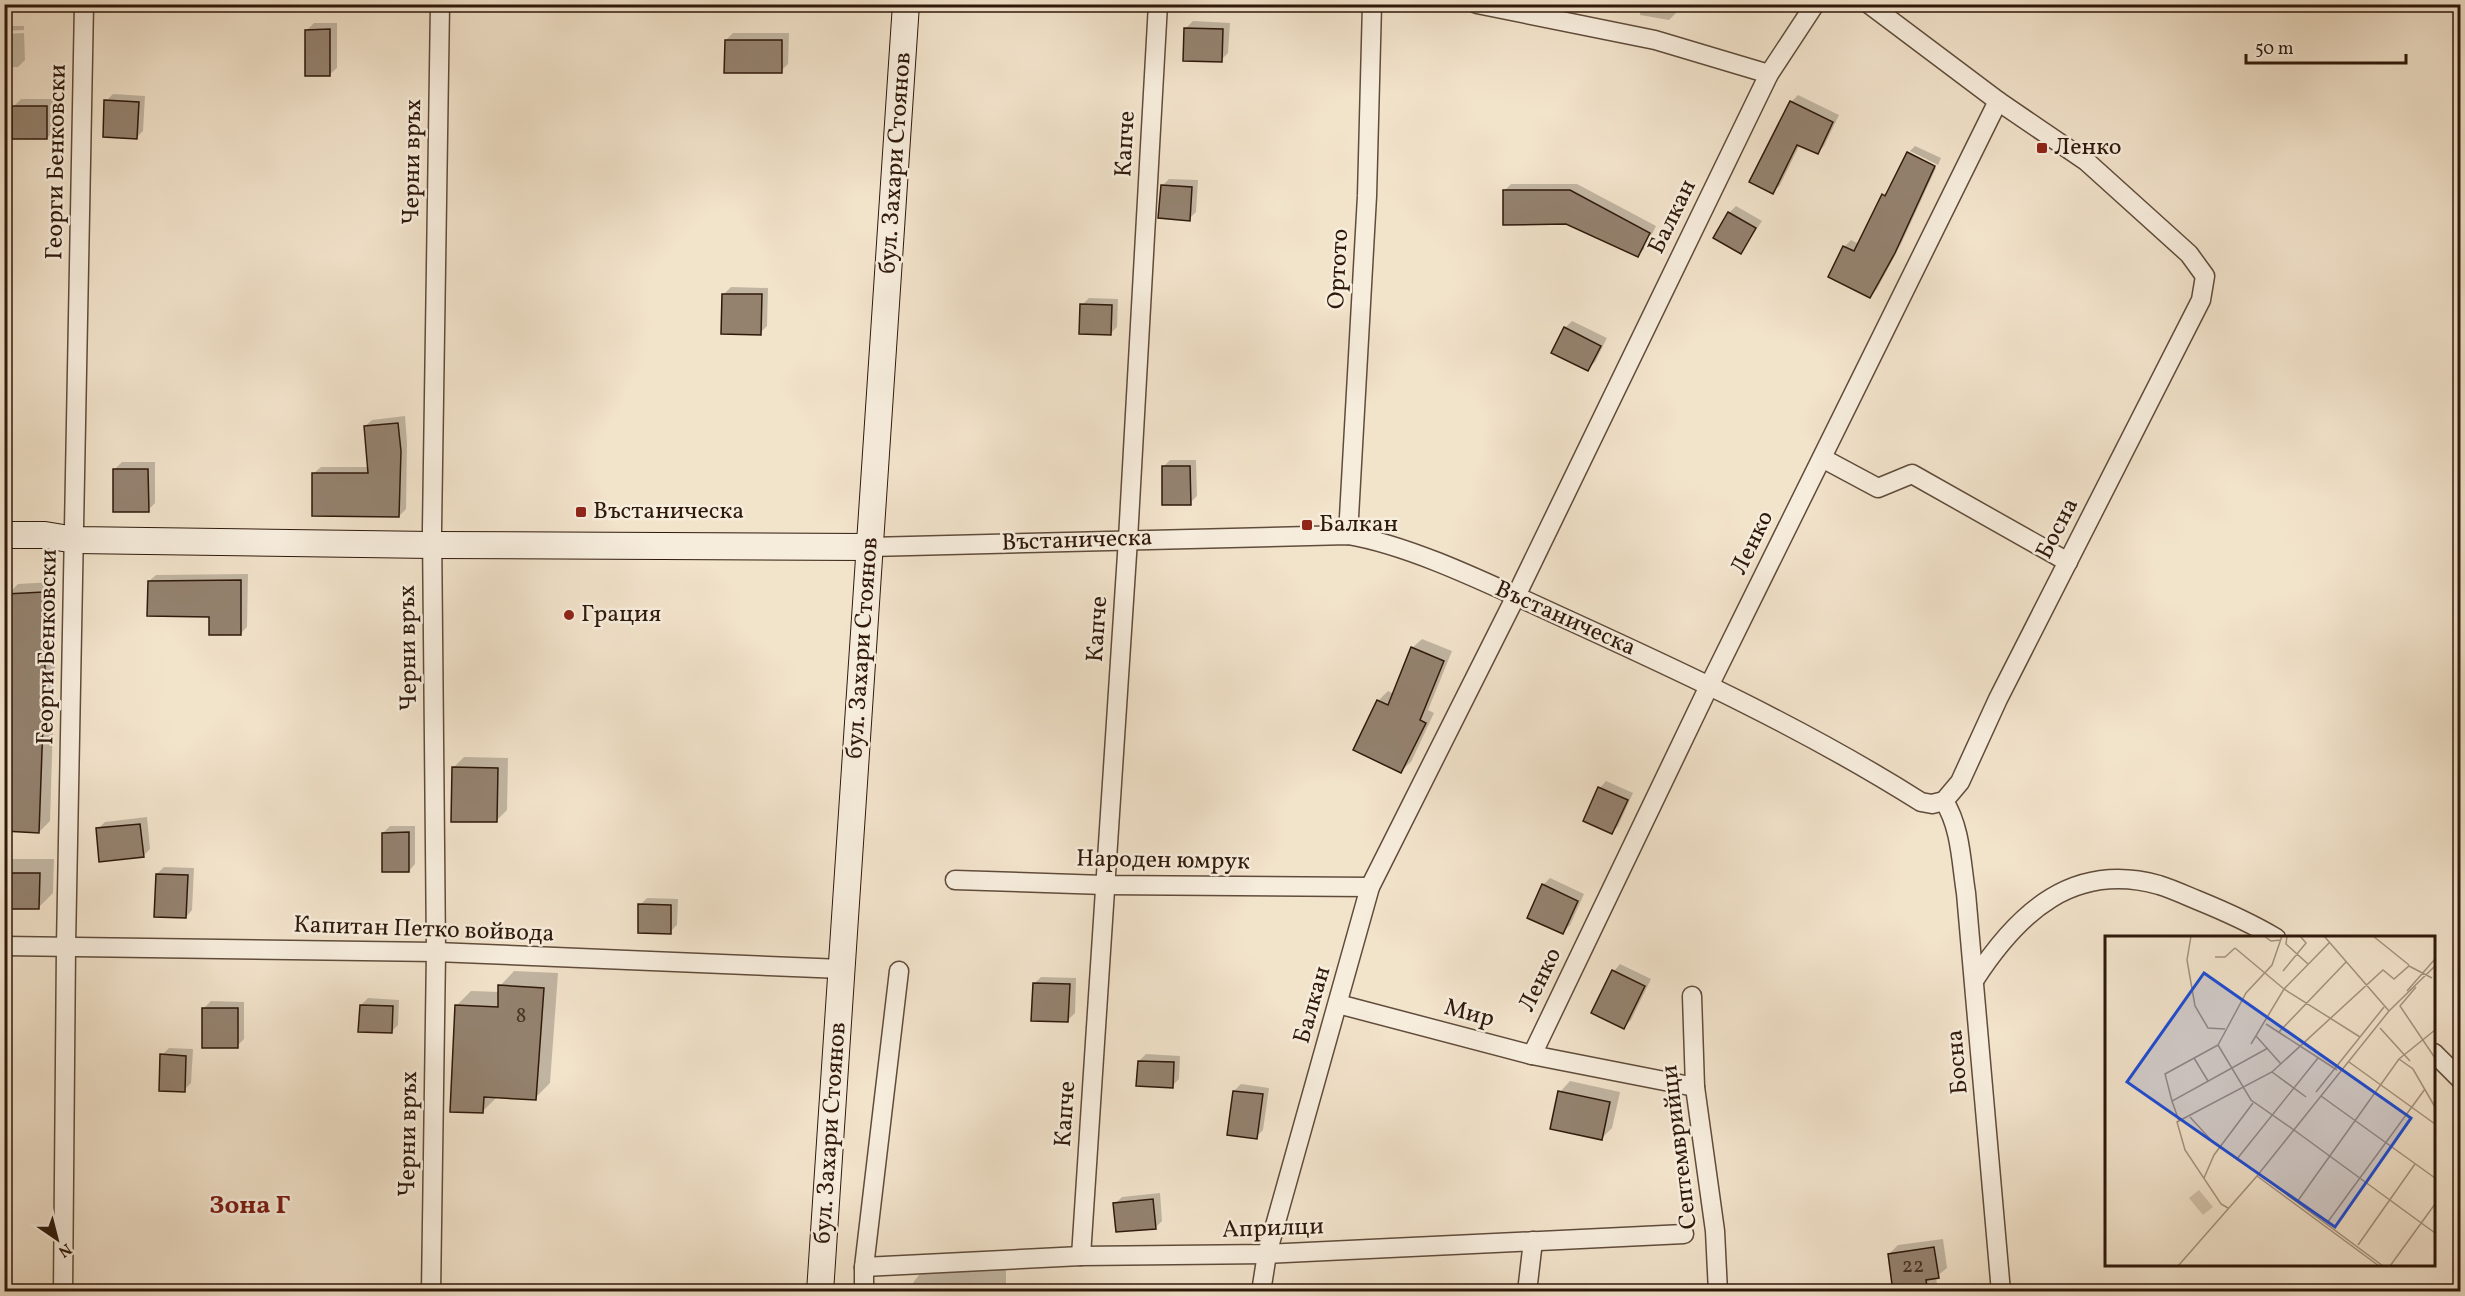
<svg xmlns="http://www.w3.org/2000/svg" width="2465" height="1296" font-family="Vollkorn,serif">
<rect width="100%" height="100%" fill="#f2e3cb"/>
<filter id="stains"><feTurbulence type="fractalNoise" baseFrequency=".00333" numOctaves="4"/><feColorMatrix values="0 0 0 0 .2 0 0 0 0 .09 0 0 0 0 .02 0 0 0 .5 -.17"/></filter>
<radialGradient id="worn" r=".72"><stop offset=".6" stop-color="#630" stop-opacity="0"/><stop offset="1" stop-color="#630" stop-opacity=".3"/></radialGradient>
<g fill="#0003">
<polygon points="1641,4 1678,4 1676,13 1669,20 1640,15"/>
<polygon points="1193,21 1230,23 1228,53 1221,60 1186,28"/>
<polygon points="314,23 337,23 337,68 330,74 307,30"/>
<polygon points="4,26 24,26 24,30 4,31"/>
<polygon points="24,33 25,60 18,67 4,67 4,34"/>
<polygon points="733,33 789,33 788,64 781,71 726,40"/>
<polygon points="113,94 145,96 143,131 136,138 106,101"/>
<polygon points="1798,95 1839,115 1824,146 1817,153 1800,144 1780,185 1773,192 1791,102"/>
<polygon points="21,99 54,99 54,131 47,138 14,106"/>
<polygon points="1915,146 1941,158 1938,165 1910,151"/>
<polygon points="1909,152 1936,168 1901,244 1877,289 1870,296 1844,247 1851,240 1859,244 1883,195 1890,189"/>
<polygon points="1169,179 1198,180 1196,212 1189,219 1162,186"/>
<polygon points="1511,184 1577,184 1656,226 1645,248 1638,255 1504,191"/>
<polygon points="1736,206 1762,221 1741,252 1729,213"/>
<polygon points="731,287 768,288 767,326 760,333 724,294"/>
<polygon points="1089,298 1118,299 1117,327 1110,334 1082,305"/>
<polygon points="1572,321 1607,338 1595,362 1588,369 1565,328"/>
<polygon points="405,416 407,443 406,509 399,516 314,473 321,467 369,467 365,426 372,420"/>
<polygon points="1170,460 1196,460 1197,496 1190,503 1163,467"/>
<polygon points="122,462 155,462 155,503 148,510 115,469"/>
<polygon points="248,574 247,627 240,634 149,581 156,575"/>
<polygon points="53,582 55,657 50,821 39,832 12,669 7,595 18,584"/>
<polygon points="1422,639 1452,651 1428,710 1434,713 1411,762 1401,771 1355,749 1378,701 1388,691 1394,694 1412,648"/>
<polygon points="464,757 508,758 507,810 496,821 453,768"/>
<polygon points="1606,781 1633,793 1618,826 1612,832 1585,820 1600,788"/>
<polygon points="147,817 150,849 143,856 98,829 105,822"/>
<polygon points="390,826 415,826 415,864 409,871 383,833"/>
<polygon points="4,859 54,859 53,893 38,908 4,908"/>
<polygon points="164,867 194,868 192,910 186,917 157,874"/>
<polygon points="1550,878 1584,894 1570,925 1563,932 1543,885"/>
<polygon points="647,898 678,899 677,925 670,932 640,905"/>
<polygon points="1620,964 1651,979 1631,1020 1624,1027 1614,971"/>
<polygon points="514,971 558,973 550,1083 535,1098 498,1096 483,1111 456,1006 471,991 500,992 500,986"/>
<polygon points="1041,977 1076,978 1075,1013 1068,1020 1034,984"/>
<polygon points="368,998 399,1000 398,1025 391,1032 361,1005"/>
<polygon points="211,1001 244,1002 244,1039 237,1046 204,1008"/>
<polygon points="169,1048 193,1049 191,1083 184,1090 162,1055"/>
<polygon points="1146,1054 1180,1056 1179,1079 1172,1086 1139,1061"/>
<polygon points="1570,1081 1620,1092 1612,1128 1601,1139 1560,1092"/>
<polygon points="1241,1084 1269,1088 1263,1130 1256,1137 1234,1091"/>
<polygon points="1160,1193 1162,1221 1155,1228 1115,1204 1122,1197"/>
<polygon points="1943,1239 1947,1268 1936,1277 1938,1292 1883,1292 1893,1282 1889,1254 1898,1245"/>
<polygon points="1006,1269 1006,1292 906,1292 922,1271"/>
</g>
<g fill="#94826f" stroke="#2f190b" stroke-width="1.5">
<polygon points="1184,28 1223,29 1222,62 1183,61"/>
<polygon points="330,29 330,76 305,76 305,30"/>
<polygon points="725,40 782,40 782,73 724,73"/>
<polygon points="104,100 139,102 137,139 103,137"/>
<polygon points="1790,101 1833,122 1818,154 1797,145 1773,194 1749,182"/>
<rect x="12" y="106" width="35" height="33"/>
<polygon points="1907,152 1935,166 1895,253 1870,298 1828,277 1843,246 1854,251 1882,194 1885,196"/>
<polygon points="1161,185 1192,187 1190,221 1158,218"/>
<polygon points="1503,190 1570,190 1650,233 1638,257 1566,224 1503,225"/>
<polygon points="1728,212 1756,228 1741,254 1713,238"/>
<polygon points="722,294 762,294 761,335 721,334"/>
<polygon points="1080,304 1112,305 1111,335 1079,334"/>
<polygon points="1564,327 1601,346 1588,371 1551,353"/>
<polygon points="398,423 401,451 399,517 312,516 312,473 368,473 364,426"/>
<polygon points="1162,466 1190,466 1191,505 1162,505"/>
<polygon points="113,469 148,469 149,512 113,512"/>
<polygon points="241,580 241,635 209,635 209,617 147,616 148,581"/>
<polygon points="43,592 45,669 39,833 4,831 10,671 7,671 6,594"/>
<polygon points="1411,647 1444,661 1420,720 1426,723 1401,773 1353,750 1377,700 1388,705"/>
<polygon points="452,767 498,768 497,822 451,822"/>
<polygon points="1598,787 1628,800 1612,834 1583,821"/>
<polygon points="140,824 144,857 99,862 96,828"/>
<polygon points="409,832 409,872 382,872 382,833"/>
<polygon points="4,873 40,873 39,909 4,909"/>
<polygon points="156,874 188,875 186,918 154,917"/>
<polygon points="1542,884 1578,901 1563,934 1527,918"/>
<polygon points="638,904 671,905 671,934 638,933"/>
<polygon points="1612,970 1645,986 1624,1029 1591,1013"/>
<polygon points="1033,983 1070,984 1068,1022 1031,1021"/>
<polygon points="498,985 544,988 536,1100 484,1097 483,1113 450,1112 455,1005 498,1007"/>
<polygon points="360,1005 393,1006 392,1033 358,1032"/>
<rect x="202" y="1008" width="36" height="40"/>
<polygon points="160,1054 186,1056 185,1092 159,1091"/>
<polygon points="1138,1061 1174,1062 1173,1088 1136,1086"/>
<polygon points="1233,1091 1263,1094 1257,1139 1227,1135"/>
<polygon points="1558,1091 1610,1102 1602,1140 1550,1129"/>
<polygon points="1153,1199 1156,1229 1116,1232 1113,1203"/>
<polygon points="1934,1247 1939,1278 1926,1280 1928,1292 1893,1292 1888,1254"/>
</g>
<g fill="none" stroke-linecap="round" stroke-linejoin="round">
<defs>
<g id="street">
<polyline points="1477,4 1655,40 1769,74"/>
<polyline points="1822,458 1878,488 1912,474 2068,562"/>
<polyline points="1348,535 1367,196 1372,4"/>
<path d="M870 547 1348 535C1413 546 1493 586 1555 614 1680 671 1804 728 1921 802L1932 804 1944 801 1960 782 1998 699 2201 300 2205 276 2189 254 2086 161 1998 101"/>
<path d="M1944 801C1961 828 1961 862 1966 893L2001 1292"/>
<polyline points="955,880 1104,885 1370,887"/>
<polyline points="4,946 436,952 842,969"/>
<path d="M1975 979C2018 913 2073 861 2159 885 2172 889 2185 895 2197 900 2224 911 2251 923 2276 938"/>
<polyline points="1692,996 1695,1087 1715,1231 1718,1292"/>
<polyline points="1338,1004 1532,1055 1695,1087"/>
<polyline points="2434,1053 2460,1079"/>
<polyline points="1532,1055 1710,684 1998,101 1869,4"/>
<polyline points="1081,1256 1128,539 1158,4"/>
<polyline points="864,1267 1081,1256 1267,1254 1684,1234"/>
<polyline points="63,1292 66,946 84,4"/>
<polyline points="431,1292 436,952 432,529 440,4"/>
<polyline points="864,1292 864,1267 899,971"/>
<polyline points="1261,1292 1267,1254 1370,887 1516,596 1769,74 1815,4"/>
<polyline points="1527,1292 1533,1241"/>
</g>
<g id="secondary">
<polyline points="4,535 45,535 75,540 432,545 870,547"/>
<polyline points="820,1292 906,4"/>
</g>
</defs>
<use href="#street" stroke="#604c3b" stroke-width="21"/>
<use href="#secondary" stroke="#2f190b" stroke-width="28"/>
<use href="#street" stroke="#f7eddd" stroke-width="18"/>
<use href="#secondary" stroke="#f7eddd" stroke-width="26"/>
</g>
<g fill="#8f2418" stroke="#f7eddd" stroke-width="2">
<rect x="2036" y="142" width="12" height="12" rx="3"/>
<rect x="575" y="506" width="12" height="12" rx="3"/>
<rect x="1301" y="519" width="12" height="12" rx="3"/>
<circle cx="569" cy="615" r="6"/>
</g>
<g text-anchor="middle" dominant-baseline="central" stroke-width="5" stroke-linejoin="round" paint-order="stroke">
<g font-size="21" fill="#483324">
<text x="521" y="1016">8</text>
<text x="1913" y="1266">22</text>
</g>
<g font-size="24" fill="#2f190b" stroke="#f7eddd">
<text transform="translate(1126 144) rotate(-87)">Капче</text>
<text transform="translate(57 162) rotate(-89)">Георги Бенковски</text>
<text transform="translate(413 162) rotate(-89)">Черни връх</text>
<text transform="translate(896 163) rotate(-86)">бул. Захари Стоянов</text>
<text transform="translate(1673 217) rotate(-64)">Балкан</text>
<text transform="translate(1339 269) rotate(-87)">Ортото</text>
<text transform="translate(2058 529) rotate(-63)">Босна</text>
<text transform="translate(1077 541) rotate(-2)">Въстаническа</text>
<text transform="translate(1753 543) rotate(-64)">Ленко</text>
<text transform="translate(1565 619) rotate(24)">Въстаническа</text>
<text transform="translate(1098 629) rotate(-86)">Капче</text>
<text transform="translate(48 647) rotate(-89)">Георги Бенковски</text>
<text transform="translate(409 648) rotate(-91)">Черни връх</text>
<text transform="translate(863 648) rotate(-86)">бул. Захари Стоянов</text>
<text transform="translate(1163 861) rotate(1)">Народен юмрук</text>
<text transform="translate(424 930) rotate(2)">Капитан Петко войвода</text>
<text transform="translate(1541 980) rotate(-64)">Ленко</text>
<text transform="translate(1313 1005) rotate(-74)">Балкан</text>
<text transform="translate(1469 1014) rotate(15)">Мир</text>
<text transform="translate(1958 1062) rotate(-95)">Босна</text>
<text transform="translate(1066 1114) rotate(-86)">Капче</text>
<text transform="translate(831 1133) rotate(-86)">бул. Захари Стоянов</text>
<text transform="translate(409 1134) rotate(-89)">Черни връх</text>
<text transform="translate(1680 1147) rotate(-97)">Септемврийци</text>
<text transform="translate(1273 1229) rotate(-2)">Априлци</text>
</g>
<g font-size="24" fill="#2f190b" stroke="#f7eddd" text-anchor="start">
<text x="2054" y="148">Ленко</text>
<text x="593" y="512">Въстаническа</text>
<text x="1319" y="525">Балкан</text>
<text x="581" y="615">Грация</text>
</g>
<g font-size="26" font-weight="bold" fill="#7a1f14" stroke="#f7eddd">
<text x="250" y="1206">Зона Г</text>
</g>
</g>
<g transform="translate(2105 936)">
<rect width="330" height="330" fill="#f2e3cb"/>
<path d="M94 254 108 271 98 279 84 262Z" fill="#d1c1aa"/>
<path fill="none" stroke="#a4927e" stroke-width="1.5" d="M86 0 82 24 90 70 103 92 120 93M159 0 166 5 176 4M182 0 181 8 203 28M219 0 284 75M268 0 304 29M130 12 179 53 255 101M110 21H120L130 12M178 35 201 7 195 0M311 51 295 70 330 122M302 55 330 23M161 88 232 134M275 92 305 125M174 96 241 26M151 100 176 128M146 108 179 53 224 7M113 109 141 57 167 29 177 0M113 109 146 164 189 194M89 122 103 145M294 123 308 133 330 171M244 126 330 188M167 136 201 161M211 156 279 71M216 160 330 242M67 165 60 138 113 109M85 181 106 204 151 236M74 185 67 165 163 112M189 194 330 297M132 223 213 122M154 238 278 330M152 240 274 330M99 242 109 219 148 167M192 266 294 123 330 94M123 272 116 268 80 214 72 186 167 136 278 34 289 43 304 30 327 42M222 287 320 153M253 309 310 228M73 330 152 240 284 75 330 30M285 330 330 268"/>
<path fill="#1d4ed8" fill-opacity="0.15" stroke="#1d4ed8" stroke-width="3" d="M99 37 306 182 230 291 22 146Z"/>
<rect width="330" height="330" fill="none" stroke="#2f190b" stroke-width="3"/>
</g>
<rect width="2465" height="1296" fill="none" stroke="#f2e3cb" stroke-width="24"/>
<rect x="6" y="6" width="2453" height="1284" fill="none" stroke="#2f190b" stroke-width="3"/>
<rect x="12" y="12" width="2441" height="1272" fill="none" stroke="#2f190b" stroke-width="1.5"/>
<g transform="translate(57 1239) rotate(145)" stroke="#f7eddd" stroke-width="4.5" paint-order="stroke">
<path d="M0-4.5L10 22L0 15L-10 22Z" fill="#2f190b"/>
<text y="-9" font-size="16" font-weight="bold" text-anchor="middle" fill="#2f190b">N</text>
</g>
<path d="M2246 54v9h160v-9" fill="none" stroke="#2f190b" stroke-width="3"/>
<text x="2255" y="54" font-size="18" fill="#2f190b" stroke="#f7eddd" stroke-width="4.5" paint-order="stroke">50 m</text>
<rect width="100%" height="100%" filter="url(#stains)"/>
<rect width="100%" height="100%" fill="url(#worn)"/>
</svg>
